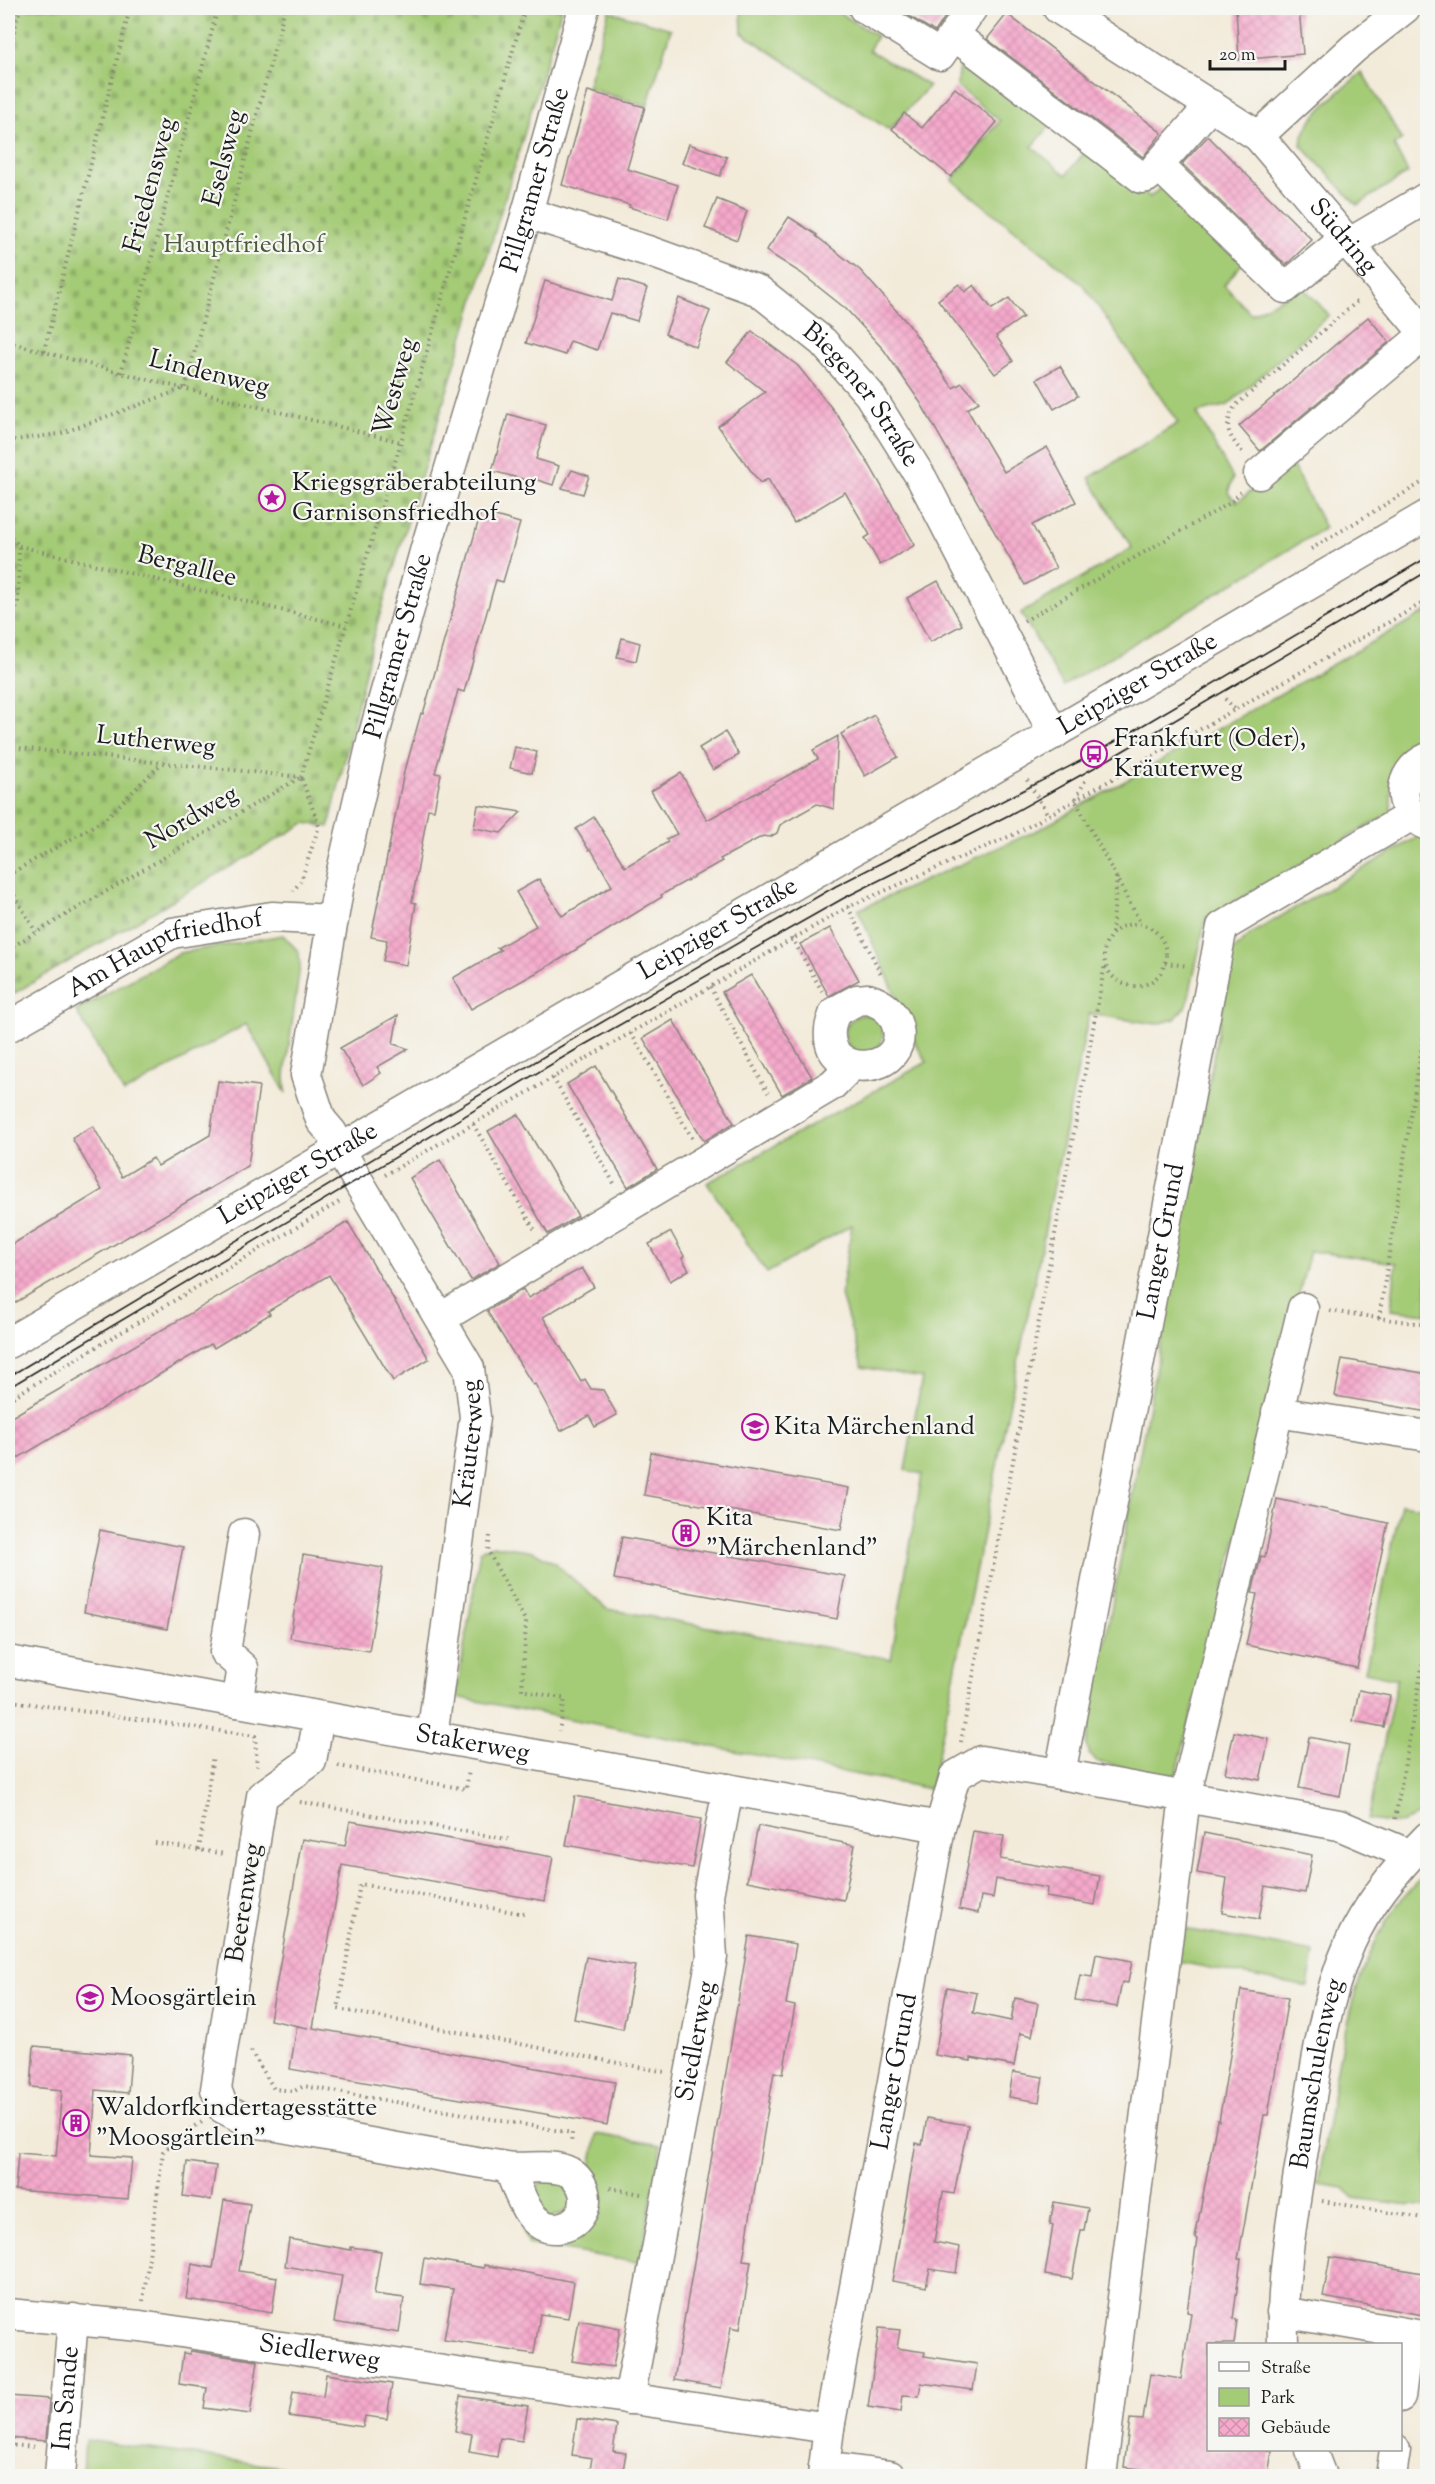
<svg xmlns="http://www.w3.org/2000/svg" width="1435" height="2484" font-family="'Sorts Mill Goudy',serif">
<defs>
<pattern id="cemetery-stones" width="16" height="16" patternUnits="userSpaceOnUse" patternTransform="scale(1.5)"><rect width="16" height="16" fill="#a4cb76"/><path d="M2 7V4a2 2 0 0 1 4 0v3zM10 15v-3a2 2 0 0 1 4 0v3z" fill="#8dae66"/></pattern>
<pattern id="building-cross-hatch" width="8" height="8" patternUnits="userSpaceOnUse" patternTransform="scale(1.5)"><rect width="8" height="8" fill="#f5a9cb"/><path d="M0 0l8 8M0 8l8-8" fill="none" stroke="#d191ae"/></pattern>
</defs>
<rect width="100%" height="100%" fill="#f6f6f2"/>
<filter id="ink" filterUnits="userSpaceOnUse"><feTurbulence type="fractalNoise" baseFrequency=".0167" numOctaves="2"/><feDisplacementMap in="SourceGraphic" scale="12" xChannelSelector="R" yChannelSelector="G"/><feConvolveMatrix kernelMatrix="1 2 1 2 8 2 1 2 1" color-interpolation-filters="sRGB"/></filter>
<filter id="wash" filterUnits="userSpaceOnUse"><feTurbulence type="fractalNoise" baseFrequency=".008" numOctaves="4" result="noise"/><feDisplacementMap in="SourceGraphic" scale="24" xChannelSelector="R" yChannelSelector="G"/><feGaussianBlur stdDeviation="1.35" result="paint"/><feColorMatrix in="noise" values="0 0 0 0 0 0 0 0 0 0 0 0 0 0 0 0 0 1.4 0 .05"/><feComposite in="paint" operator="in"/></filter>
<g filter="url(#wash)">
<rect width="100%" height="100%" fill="#f3ebda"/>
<g fill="#a4cb76" stroke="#607449" stroke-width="1.5">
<polygon points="741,8 832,8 877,36 869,50 929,86 889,130 742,33"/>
<polygon points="609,11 671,29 647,106 587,88"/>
<polygon points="967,51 1054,121 1032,147 1066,175 1088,148 1150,197 1166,183 1246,259 1224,285 1251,314 1303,287 1329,315 1228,405 1197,413 1233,478 1228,493 1237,502 1290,461 1325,528 1063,686 1021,613 1132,548 1089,478 1178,423 1084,286 952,180 1000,121 957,86 961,60"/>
<path d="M1362 72 1402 139 1394 145 1408 173 1357 205 1301 145C1303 118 1343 89 1362 72Z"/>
<polygon points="1427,611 1427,751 1391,792 1391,813 1206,918 1187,1005 1175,1019 1157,1024 1089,1014 931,1789 456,1697 480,1551 493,1545 533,1551 555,1563 607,1609 891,1659 922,1474 905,1470 922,1378 862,1367 841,1295 852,1225 767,1273 707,1183 927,1062 897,1013 897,998 858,910 1040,829"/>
<polygon points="1421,835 1427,835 1427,1314 1391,1310 1396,1263 1310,1251 1177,1772 1172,1776 1098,1762 1089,1754 1086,1745 1233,951 1252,933"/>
<polygon points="283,935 299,952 300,966 285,1075 286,1093 246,1024 124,1093 76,1011 179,953"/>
<circle cx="864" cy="1034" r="19"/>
<path d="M1401 1504 1427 1508 1428 1809C1402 1827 1397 1824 1368 1820L1397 1679 1365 1672Z"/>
<path d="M1427 1873V2207L1353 2198 1344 2188 1318 2184C1336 2084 1345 1942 1427 1873Z"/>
<polygon points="1178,1928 1314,1952 1308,1987 1174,1961"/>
<polygon points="597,2134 661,2145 640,2263 528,2244 523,2230 541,2238 556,2239 589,2179"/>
<polygon points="542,2180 569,2182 574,2208 549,2219 534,2192"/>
<polygon points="85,2440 346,2476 83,2476"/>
</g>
<polygon fill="url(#cemetery-stones)" stroke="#607449" stroke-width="1.5" points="8,8 562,8 374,634 329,827 305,823 8,997"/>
<g id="blocks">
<g fill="url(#building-cross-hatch)">
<polygon points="896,8 951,8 935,32"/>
<polygon points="1236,8 1299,8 1303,54 1239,60"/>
<polygon points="1007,14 1162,133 1143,157 987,39"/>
<polygon points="955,88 997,122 951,177 892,129 904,113 922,128"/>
<polygon points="588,91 645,107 627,169 678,185 668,219 629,207 630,205 562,185"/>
<polygon points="1208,136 1312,240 1286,265 1182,164"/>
<polygon points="689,144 727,157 720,176 682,163"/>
<polygon points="717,199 747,211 737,240 705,228"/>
<polygon points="789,217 817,235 816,236 860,270 909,325 953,388 962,383 979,402 967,409 1004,472 1047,447 1076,502 1032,525 1056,568 1025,585 920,402 884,350 846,309 801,273 766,251"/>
<polygon points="619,279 647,288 637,321 610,313 597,350 570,341 565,355 526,343 545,281 612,301"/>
<polygon points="959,284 965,292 974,285 992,309 1009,298 1023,317 996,336 1013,361 995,374 938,300"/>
<polygon points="679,298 710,311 696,347 665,334"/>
<polygon points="1368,317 1389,342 1260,451 1239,426"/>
<polygon points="752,331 798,366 838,416 870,466 915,545 880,565 865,538 870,535 845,492 794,523 768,479 760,483 718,426 765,392 727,362"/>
<polygon points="1060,366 1078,396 1054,409 1037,379"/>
<polygon points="508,414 546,425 536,459 559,466 553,485 531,478 530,481 492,471"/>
<polygon points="572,470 589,476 583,494 562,488"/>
<polygon points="481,512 520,523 503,582 496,580 464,692 458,690 435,773 441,774 434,810 428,809 412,902 416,903 406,965 383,961 387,940 371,937 405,767 406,767 421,713 423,714"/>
<polygon points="938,581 962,625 930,642 907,598"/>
<polygon points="622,638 640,643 636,661 617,657"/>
<polygon points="874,715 898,757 865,776 841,734"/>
<polygon points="725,732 739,755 713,770 699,748"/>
<polygon points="838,736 834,809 817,804 780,825 777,833 770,837 763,836 720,859 722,861 661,895 662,897 559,960 471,1009 453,978 501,950 497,948 536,926 516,892 539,879 562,916 612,886 591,849 589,850 576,829 594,817 625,867 668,842 666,839 677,834 651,791 681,773 707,820 818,759 813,750"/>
<polygon points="515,747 537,752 532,773 510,768"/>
<polygon points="478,805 521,812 501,833 474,828"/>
<polygon points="830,928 859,980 829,996 800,944"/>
<polygon points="751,975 812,1077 782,1095 722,992"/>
<polygon points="398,1015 393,1044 409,1049 377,1067 381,1073 363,1085 340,1048"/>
<polygon points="673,1020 734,1123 704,1141 643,1038"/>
<polygon points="596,1066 657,1169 628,1187 567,1084"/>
<polygon points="218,1081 259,1086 248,1166 8,1307 8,1247 102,1190 72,1138 93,1126 122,1177 153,1158 158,1166 210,1135"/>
<polygon points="518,1114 578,1216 548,1234 488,1131"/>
<polygon points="440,1160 500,1263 471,1280 410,1178"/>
<polygon points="348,1222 429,1359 393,1381 329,1275 268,1311 270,1314 214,1348 211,1344 8,1464 8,1419"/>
<polygon points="671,1232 684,1256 682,1258 689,1270 670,1281 649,1244"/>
<polygon points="582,1268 594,1287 543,1317 581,1382 585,1379 591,1389 603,1390 617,1415 595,1427 589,1416 561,1431 535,1384 533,1385 487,1311 523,1289 528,1298"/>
<polygon points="1342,1359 1428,1374 1428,1412 1335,1396"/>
<polygon points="651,1452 849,1488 841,1530 644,1495"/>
<polygon points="1277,1499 1388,1523 1357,1668 1246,1645 1257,1594 1252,1593 1261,1556 1265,1557"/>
<polygon points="100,1530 183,1547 167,1629 84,1612"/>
<polygon points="622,1537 845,1576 837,1619 614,1579"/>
<polygon points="303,1555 383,1568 369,1651 290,1638"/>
<polygon points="1359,1690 1390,1696 1384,1727 1353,1721"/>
<polygon points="1234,1732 1269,1739 1260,1780 1225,1773"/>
<polygon points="1309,1737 1349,1745 1340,1796 1299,1788"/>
<polygon points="575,1796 701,1819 692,1868 566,1845"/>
<polygon points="350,1821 553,1857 545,1901 342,1865 313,2028 615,2082 607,2125 290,2069 297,2026 308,2028 270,2020 302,1839 345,1846"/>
<polygon points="758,1826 855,1845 844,1900 747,1881"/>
<polygon points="973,1831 1004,1836 1000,1859 1100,1876 1095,1905 1046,1897 1047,1888 996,1879 993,1898 981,1896 978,1913 959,1909"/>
<polygon points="1204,1833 1312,1855 1305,1893 1265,1886 1259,1919 1222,1913 1227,1878 1197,1873"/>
<polygon points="749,1936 796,1944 786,2004 795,2006 783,2074 774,2072 743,2260 751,2261 740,2329 731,2327 721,2388 674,2380"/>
<polygon points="1096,1954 1132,1961 1128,1983 1122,1982 1117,2007 1075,2000 1080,1975 1092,1977"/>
<polygon points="586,1957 635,1966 623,2029 574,2019"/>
<polygon points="947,1987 977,1993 973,2013 1011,2021 1015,1998 1038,2003 1032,2036 1020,2033 1014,2066 971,2058 971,2061 935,2055"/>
<polygon points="1241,1990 1288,1998 1268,2115 1264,2115 1238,2259 1241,2259 1233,2319 1237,2320 1234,2344 1209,2344 1209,2450 1272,2450 1268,2476 1203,2476 1124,2467 1130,2419 1143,2420 1150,2374 1181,2379 1191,2313 1187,2312 1197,2239 1195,2238 1217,2120 1219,2121"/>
<polygon points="34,2046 131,2055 128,2093 96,2090 91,2155 132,2158 128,2199 15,2190 18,2153 56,2156 62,2090 31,2087"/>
<polygon points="1013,2072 1043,2077 1039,2102 1009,2097"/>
<polygon points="927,2118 968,2125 954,2194 943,2192 934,2242 960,2247 956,2273 930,2269 926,2287 892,2281 916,2143 922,2145"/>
<polygon points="187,2162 216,2166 211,2200 183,2196"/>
<polygon points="224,2200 250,2204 239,2271 277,2277 272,2313 186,2299 192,2264 213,2268"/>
<polygon points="1054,2202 1088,2208 1084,2230 1081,2230 1072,2279 1045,2275 1053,2225 1050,2224"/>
<polygon points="289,2239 351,2250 351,2247 381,2251 374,2294 404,2298 399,2333 334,2322 342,2276 285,2266"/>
<polygon points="1330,2257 1428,2274 1428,2316 1323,2297"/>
<polygon points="424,2258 484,2268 484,2265 507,2269 574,2282 568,2318 540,2314 534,2354 444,2340 453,2289 420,2284"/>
<polygon points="579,2320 620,2328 613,2367 572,2361"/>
<polygon points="879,2328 900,2330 897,2348 925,2352 924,2356 977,2364 973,2390 921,2383 919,2396 903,2395 901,2412 868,2407"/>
<polygon points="190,2351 258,2361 250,2414 204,2408 207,2388 179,2384 183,2353 190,2354"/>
<polygon points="326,2374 392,2384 387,2419 365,2416 363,2427 289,2416 293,2392 323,2397"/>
<polygon points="8,2396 49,2399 46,2441 8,2438"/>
<polygon points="460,2396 528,2406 522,2441 500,2438 497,2457 469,2452 472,2434 455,2431"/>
<polygon points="577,2419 617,2425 613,2451 626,2453 622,2476 589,2476 592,2458 572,2455"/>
</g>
</g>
</g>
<g filter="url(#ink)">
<use href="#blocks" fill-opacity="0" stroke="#88847b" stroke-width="1.5"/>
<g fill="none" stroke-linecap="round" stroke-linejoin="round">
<defs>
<g id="minor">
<polyline points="864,8 940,55 972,8"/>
<path id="s1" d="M1058 8 1258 136 1428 337"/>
<polyline points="954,35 1142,178 1147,177 1154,170 1211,105"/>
<polyline points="1258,136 1354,48 1405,8"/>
<polyline points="1158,165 1285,288 1346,238"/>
<path id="s2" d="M527 213 651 252 759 291 823 342 869 394 922 479 1054 734"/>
<polyline points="1350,243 1428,197"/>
<polyline points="1259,474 1425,334"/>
<path d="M1428 758C1397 771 1394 813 1428 825"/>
<path d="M868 999C881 1003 891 1009 896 1022 915 1073 825 1084 830 1030 830 1024 833 1018 835 1012L857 1000Z"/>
<path id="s3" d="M8 1027 172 933 272 917 333 920"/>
<polyline points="441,1318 832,1085 852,1065"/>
<path id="s4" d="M8 1343 1428 515"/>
<polyline points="1277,1412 1428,1436"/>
<path id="s5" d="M8 1661 940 1827"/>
<polyline points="237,1702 243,1668 225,1652 244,1534"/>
<path d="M319 1717 311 1761 262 1796 216 2089 223 2108 249 2121C335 2136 420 2153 506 2167 525 2170 552 2163 569 2172 584 2181 590 2201 580 2215 575 2223 566 2227 557 2228 527 2230 519 2189 509 2168"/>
<path id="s6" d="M432 1737 475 1417 469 1368 339 1149 332 1133 321 1120 306 1075 339 884 373 738 426 548 527 213 584 8"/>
<path id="s7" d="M1060 1774 1222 927 1412 815"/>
<polyline points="1282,2312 1428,2337"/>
<path id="s8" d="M8 2314 140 2326 829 2428"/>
<path id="s9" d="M1283 2344C1281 2275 1294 2206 1305 2137 1315 2072 1323 2004 1350 1943 1368 1903 1397 1868 1428 1837"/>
<polyline points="1400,2397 1408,2334"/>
<path id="s10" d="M629 2399 712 1957 708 1895 728 1789"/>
<polyline points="1311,2450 1321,2476"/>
<polyline points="824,2467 890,2476"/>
<path id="s11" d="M60 2476 73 2319"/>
<path id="s12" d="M823 2476 829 2428 940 1827 955 1776 981 1761 1060 1774 1339 1825 1410 1855"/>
<polyline points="1101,2476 1185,1797 1303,1308"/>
<polyline points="1391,2476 1395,2450"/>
</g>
</defs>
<use href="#minor" stroke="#88847b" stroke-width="33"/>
<g stroke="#88847b" stroke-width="4" stroke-dasharray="1.5 4.5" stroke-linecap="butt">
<polyline points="8,55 20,8"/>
<polyline points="8,342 121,373 401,442"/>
<polyline points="44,351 130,8"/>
<polyline points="121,373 218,8"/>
<polyline points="8,441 59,434 185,388 285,8"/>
<path d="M1242 452C1228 435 1223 426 1235 406L1360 299"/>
<polyline points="8,533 19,546 18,605 8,623"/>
<polyline points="19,546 346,626"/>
<polyline points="1311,549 1428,479"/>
<polyline points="1024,621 1230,503 1241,492"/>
<polyline points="1225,699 1235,709"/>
<polyline points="8,747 301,777 401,442 525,8"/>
<polyline points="1027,780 1048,815"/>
<polyline points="1085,781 1075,800 1141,924"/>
<polyline points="8,875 104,820 162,763"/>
<polyline points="8,885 36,932"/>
<polyline points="848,907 881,974"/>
<circle cx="1135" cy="955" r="31"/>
<polyline points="1112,933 1117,877"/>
<polyline points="792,938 822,991"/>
<polyline points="8,949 301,777 319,826 301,881 293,891"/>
<polyline points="1165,963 1188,966"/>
<polyline points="710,987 768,1093"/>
<polyline points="631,1033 692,1138"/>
<polyline points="553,1078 615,1185"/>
<polyline points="473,1124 536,1232"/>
<polyline points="385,1175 848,907 1017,833 1428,600"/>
<polyline points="1330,1311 1428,1325"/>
<polyline points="1379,1318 1428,1007"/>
<polyline points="8,1400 339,1202"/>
<polyline points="490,1536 488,1551 526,1622 522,1690 565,1699 559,1731"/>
<polyline points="11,1701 255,1736 257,1766"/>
<polyline points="961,1742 1105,964"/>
<polyline points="338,1766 466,1789 469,1770"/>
<polyline points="300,1802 512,1840"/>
<polyline points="1395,1819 1428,1634"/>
<polyline points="155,1843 225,1854"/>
<polyline points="199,1850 213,1755"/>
<polyline points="524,1914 360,1884 338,2009 665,2072"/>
<polyline points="251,2051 274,2089 294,2091 304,2086 572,2133 571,2144"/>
<polyline points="610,2188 641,2194"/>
<polyline points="1322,2201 1428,2219"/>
<polyline points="143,2301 163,2152 180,2136 202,2122"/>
<polyline points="8,2445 37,2447"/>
</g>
<use href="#minor" stroke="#fff" stroke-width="30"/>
<g stroke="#1c1c1c" stroke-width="1.5">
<polyline points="8,1377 580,1035 836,886 1094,754 1428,557"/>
<polyline points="8,1388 584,1045 844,898 1009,815 1099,765 1428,571"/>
</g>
</g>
</g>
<defs>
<symbol id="sight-ring" viewBox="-11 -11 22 22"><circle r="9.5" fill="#f6f6f2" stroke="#b5179e" stroke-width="1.5"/><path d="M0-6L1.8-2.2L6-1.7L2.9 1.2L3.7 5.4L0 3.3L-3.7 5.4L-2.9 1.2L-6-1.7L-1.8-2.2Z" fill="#b5179e"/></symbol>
<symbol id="bus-ring" viewBox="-11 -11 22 22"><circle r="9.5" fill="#f6f6f2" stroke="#b5179e" stroke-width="1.5"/><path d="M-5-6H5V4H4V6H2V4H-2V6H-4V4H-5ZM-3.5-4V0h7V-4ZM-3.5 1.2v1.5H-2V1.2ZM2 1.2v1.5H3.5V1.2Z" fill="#b5179e"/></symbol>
<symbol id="school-ring" viewBox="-11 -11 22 22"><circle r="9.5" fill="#f6f6f2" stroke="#b5179e" stroke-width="1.5"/><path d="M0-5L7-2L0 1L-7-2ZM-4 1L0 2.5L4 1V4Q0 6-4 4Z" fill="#b5179e"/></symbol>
<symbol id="building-ring" viewBox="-11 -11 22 22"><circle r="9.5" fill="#f6f6f2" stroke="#b5179e" stroke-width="1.5"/><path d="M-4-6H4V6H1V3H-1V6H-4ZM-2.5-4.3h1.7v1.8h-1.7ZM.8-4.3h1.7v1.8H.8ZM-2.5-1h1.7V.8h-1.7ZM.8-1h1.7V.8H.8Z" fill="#b5179e"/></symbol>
</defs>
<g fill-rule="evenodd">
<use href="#sight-ring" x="257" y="483" width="30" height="30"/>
<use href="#bus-ring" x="1079" y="739" width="30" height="30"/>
<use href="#school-ring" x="740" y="1412" width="30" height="30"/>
<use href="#building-ring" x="671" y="1518" width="30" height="30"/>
<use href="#school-ring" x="75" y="1983" width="30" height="30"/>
<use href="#building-ring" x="61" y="2108" width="30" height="30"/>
</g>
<g text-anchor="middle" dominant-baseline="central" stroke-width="4.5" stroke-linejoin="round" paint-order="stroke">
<g font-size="26" fill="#1c1c1c" stroke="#f6f6f2">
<text transform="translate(225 158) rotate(-75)">Eselsweg</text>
<text stroke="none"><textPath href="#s6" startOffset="1634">Pillgramer Straße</textPath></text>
<text transform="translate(151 185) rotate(-75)">Friedensweg</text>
<text stroke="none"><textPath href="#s1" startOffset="369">Südring</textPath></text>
<text transform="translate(209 374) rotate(14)">Lindenweg</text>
<text transform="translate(396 387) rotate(-74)">Westweg</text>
<text stroke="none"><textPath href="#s2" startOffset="392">Biegener Straße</textPath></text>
<text transform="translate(187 567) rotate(14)">Bergallee</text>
<text stroke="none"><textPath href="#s6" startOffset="1148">Pillgramer Straße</textPath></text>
<text stroke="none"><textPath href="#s4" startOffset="1308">Leipziger Straße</textPath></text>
<text transform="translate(156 742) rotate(6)">Lutherweg</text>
<text transform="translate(192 818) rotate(-30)">Nordweg</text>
<text stroke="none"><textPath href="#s4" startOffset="822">Leipziger Straße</textPath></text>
<text stroke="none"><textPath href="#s3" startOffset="176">Am Hauptfriedhof</textPath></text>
<text stroke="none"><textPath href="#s4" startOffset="336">Leipziger Straße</textPath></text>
<text stroke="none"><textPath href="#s7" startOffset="542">Langer Grund</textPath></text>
<text stroke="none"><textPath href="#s6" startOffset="296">Kräuterweg</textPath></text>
<text stroke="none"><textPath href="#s5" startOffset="472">Stakerweg</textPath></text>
<text transform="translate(245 1903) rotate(-81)">Beerenweg</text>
<text stroke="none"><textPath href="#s10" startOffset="364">Siedlerweg</textPath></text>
<text stroke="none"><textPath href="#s12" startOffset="411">Langer Grund</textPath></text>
<text stroke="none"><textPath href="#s9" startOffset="273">Baumschulenweg</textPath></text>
<text stroke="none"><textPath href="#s8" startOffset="314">Siedlerweg</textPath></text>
<text stroke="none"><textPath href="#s11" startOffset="78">Im Sande</textPath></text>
</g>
<g font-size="26" fill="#4c593c" stroke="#f6f6f2">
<text x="244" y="245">Hauptfriedhof</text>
</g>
<g font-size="26" fill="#1c1c1c" stroke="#f6f6f2" text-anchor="start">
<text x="292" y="483">Kriegsgräberabteilung<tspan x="292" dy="30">Garnisonsfriedhof</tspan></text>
<text x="1114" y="739">Frankfurt (Oder),<tspan x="1114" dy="30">Kräuterweg</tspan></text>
<text x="774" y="1427">Kita Märchenland</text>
<text x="706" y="1518">Kita<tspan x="706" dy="30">"Märchenland"</tspan></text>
<text x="110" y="1998">Moosgärtlein</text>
<text x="96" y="2108">Waldorfkindertagesstätte<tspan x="96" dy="30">"Moosgärtlein"</tspan></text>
</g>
</g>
<rect width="1435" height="2484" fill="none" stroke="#f6f6f2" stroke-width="30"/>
<rect x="1207" y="2343" width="195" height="108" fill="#f6f6f2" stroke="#9f9f9c" stroke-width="1.5"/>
<rect x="1219" y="2362" width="30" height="9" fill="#ffffff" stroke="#9f9f9c" stroke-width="1.5"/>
<text x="1261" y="2373" font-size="18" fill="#1c1c1c">Straße</text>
<rect x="1219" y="2388" width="30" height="18" fill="#a4cb76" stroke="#9f9f9c" stroke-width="1.5"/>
<text x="1261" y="2403" font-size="18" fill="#1c1c1c">Park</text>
<rect x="1219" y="2418" width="30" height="18" fill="url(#building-cross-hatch)" stroke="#9f9f9c" stroke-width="1.5"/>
<text x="1261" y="2433" font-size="18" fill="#1c1c1c">Gebäude</text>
<path d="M1210 60v9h75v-9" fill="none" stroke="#1c1c1c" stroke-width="3"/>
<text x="1219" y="60" font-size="18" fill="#1c1c1c" stroke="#f6f6f2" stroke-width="4.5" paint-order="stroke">20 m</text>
</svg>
